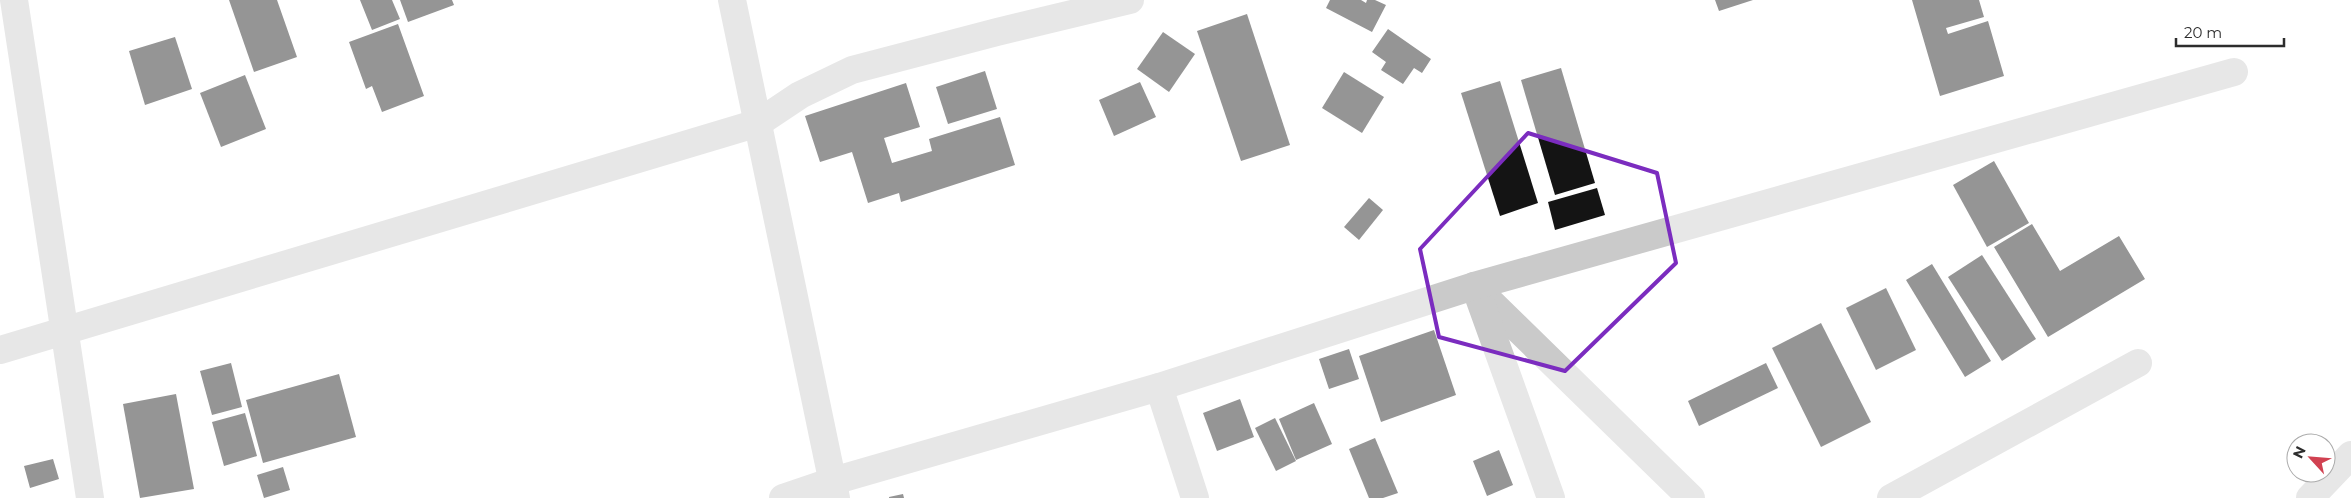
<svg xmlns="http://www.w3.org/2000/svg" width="2351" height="498" font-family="Montserrat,sans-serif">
<rect width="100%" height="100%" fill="#fff"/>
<g fill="#141414">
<polygon points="229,0 277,0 297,57 254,72"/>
<polygon points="360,0 392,0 400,19 372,30"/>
<polygon points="400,0 452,0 454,5 408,22"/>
<polygon points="1330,0 1361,0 1366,3 1367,0 1375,0 1386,5 1372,32 1326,8"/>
<polygon points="1715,0 1753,0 1719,11"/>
<polygon points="1912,0 1979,0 1984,17 1946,28 1948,34 1988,21 2004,76 1940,96"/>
<polygon points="1247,14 1290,145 1241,161 1197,31"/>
<polygon points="398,24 424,96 382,112 372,86 366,89 349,42"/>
<polygon points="1388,29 1431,59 1422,73 1414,68 1403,84 1381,70 1386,62 1372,52"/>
<polygon points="1163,32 1195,54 1169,92 1137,69"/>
<polygon points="175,37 192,89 145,105 129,51"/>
<polygon points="1561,68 1595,183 1555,195 1521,80"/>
<polygon points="985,71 997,109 948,124 936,87"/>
<polygon points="1344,72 1384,97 1362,133 1322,108"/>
<polygon points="245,75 266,129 221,147 200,93"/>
<polygon points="1500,81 1538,203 1500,216 1461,93"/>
<polygon points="1140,82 1156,117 1114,136 1099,100"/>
<polygon points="906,83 920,127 884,138 892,163 932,151 929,139 1000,117 1015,165 901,202 899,193 868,203 852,152 820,162 805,116"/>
<polygon points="1994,161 2029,223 1987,247 1953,185"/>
<polygon points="1597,188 1605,215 1555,230 1548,202"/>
<polygon points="1369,198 1383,210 1359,240 1344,227"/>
<polygon points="2032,224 2060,271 2119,236 2145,279 2048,337 1994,247"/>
<polygon points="1982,255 2036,339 2002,361 1948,277"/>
<polygon points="1932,264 1991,361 1965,377 1906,280"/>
<polygon points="1886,288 1916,350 1876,370 1846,308"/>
<polygon points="1821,323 1871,422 1821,447 1772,348"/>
<polygon points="1434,330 1456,395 1381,422 1359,356"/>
<polygon points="1349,349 1359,379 1329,389 1319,359"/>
<polygon points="231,363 242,407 212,415 200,371"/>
<polygon points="1766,363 1778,388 1699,426 1688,401"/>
<polygon points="339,374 356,437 263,463 246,400"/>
<polygon points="176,394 194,489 140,498 123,404"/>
<polygon points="1240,399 1254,437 1217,451 1203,413"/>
<polygon points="1314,403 1332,444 1296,460 1279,419"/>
<polygon points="245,413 257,456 224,466 212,422"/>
<polygon points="1275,418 1296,461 1276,471 1255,428"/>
<polygon points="1375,438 1398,493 1383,498 1369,498 1349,449"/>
<polygon points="1499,450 1513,485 1487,496 1473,461"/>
<polygon points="53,459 59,479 30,488 24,466"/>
<polygon points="283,467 290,490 264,498 257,475"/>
<polygon points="903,494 904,498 889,498 889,497"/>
</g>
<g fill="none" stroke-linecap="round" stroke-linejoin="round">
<g stroke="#cacaca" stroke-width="28">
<polyline points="14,0 90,498"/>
<polyline points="732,0 836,498"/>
<polyline points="1474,286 1691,498"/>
<polyline points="1477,292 1551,498"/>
<polyline points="0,350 758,123 800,95 852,70 997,32 1130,0"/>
<polyline points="1159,387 1195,498"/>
<polyline points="783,498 833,481 1159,387 1474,286 2234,72"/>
<polyline points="1891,498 2138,363"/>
<polyline points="2310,498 2351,455"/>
</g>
</g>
<path d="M0 0H2351V498H0ZM1528 133 1657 173 1676 263 1565 371 1439 337 1420 249Z" fill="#fff" fill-opacity=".55" fill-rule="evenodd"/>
<path fill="none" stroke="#7b2cbf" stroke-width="4" stroke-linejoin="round" d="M1528 133 1657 173 1676 263 1565 371 1439 337 1420 249Z"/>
<g transform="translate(2311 458) rotate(296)"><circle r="24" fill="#ffffff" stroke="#ababab"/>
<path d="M0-4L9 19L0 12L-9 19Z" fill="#d14151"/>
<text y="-8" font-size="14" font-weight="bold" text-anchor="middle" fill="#2d2d2d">N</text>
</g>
<path d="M2176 38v8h108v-8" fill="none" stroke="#2d2d2d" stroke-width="2.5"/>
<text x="2184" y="38" font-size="15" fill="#2d2d2d" stroke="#ffffff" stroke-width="4" paint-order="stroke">20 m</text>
</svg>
